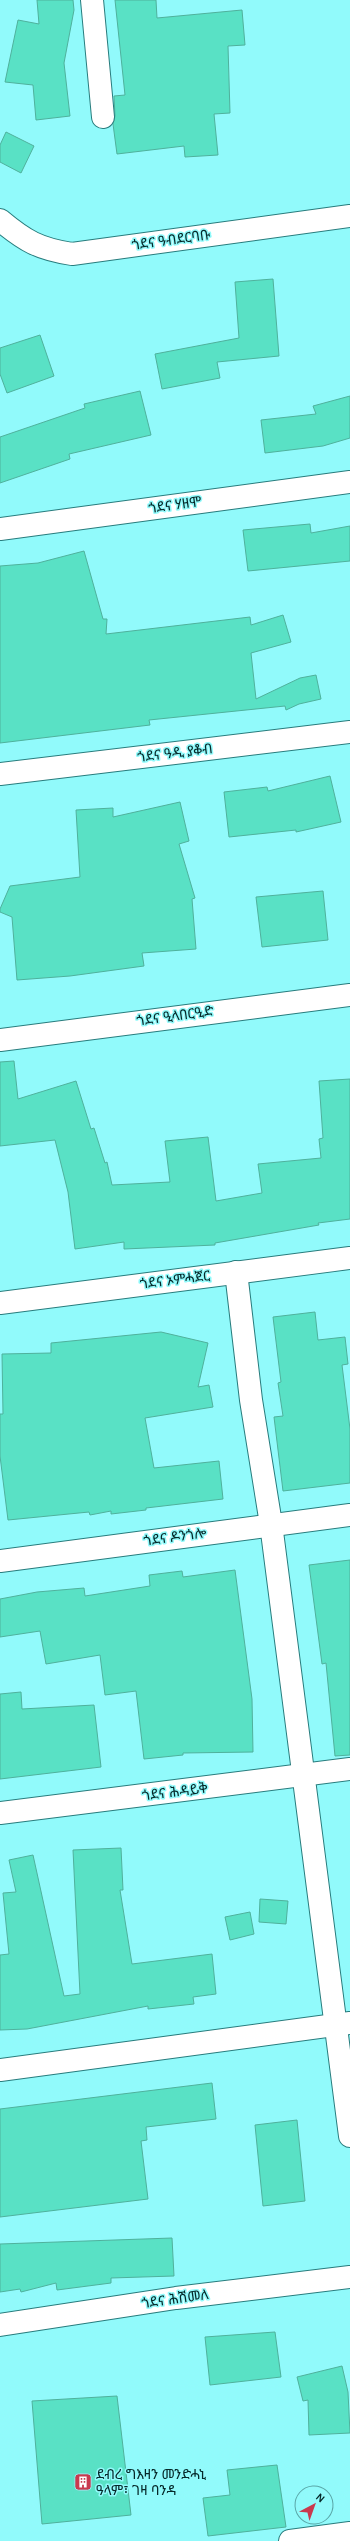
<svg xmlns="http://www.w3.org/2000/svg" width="350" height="2541" font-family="Karla,'Noto Sans Ethiopic',sans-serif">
<rect width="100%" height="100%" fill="#91fafb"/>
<g fill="#59e1c5" stroke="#4fb19c">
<polygon points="37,0 73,0 74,10 64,63 70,116 36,120 33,85 5,82 18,20 39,24"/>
<polygon points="115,0 156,0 157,18 242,10 245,45 228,46 230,113 214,114 218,155 185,157 184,146 117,154 113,124 115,116 114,96 125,95"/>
<polygon points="6,132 34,146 21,173 0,162 0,145"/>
<polygon points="273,279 279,356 217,362 220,378 162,389 155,354 239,338 235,282"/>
<polygon points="40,335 54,376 7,393 0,374 0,348"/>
<polygon points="140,391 151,435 69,454 70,459 0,483 0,437 85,408 84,404"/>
<polygon points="350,396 350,438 323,446 265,453 261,420 316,414 313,406"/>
<polygon points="310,524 311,533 350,526 350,561 248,571 243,530"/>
<polygon points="84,551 103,619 107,619 106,634 250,617 251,625 283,615 291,642 251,653 256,699 300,678 316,675 321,699 299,704 286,710 285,706 149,720 150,725 0,743 0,566 38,563"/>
<polygon points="330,776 341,822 296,832 296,830 229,837 224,792 267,787 268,791"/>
<polygon points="180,802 189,841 179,844 195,898 192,899 196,949 142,953 144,966 70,976 17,980 12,917 0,912 0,909 10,886 80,877 76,810 113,808 113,817"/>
<polygon points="323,891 328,940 262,947 256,897"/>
<polygon points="14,1061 18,1099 76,1081 91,1129 94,1128 105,1163 107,1162 112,1185 170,1182 165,1141 208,1137 216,1201 262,1193 258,1164 321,1158 319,1139 323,1138 319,1081 350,1079 350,1219 318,1223 319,1225 215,1243 215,1245 124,1249 124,1242 75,1249 68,1192 55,1140 0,1146 0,1062"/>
<polygon points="315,1312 318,1340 345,1337 348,1364 342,1365 350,1429 350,1483 283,1491 274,1417 283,1416 278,1383 281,1382 273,1317"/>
<polygon points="161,1332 208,1343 198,1387 209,1385 213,1407 145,1418 154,1468 219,1461 223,1499 146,1508 146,1510 111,1514 111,1511 90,1515 89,1512 8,1520 0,1456 0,1414 3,1414 2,1354 51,1353 51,1343"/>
<polygon points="350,1560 350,1755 335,1756 326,1663 322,1664 309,1565"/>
<polygon points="235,1570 252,1699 253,1752 183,1753 183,1755 144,1759 136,1691 105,1695 100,1655 46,1664 40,1631 0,1637 0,1599 37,1592 84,1588 85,1596 150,1586 149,1575 182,1571 183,1577"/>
<polygon points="21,1692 22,1709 94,1705 101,1767 0,1779 0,1694"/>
<polygon points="121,1848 123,1890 120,1890 132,1964 212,1954 216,1994 193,1997 194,2004 148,2009 148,2006 27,2029 0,2030 0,1955 9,1954 3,1893 16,1892 9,1860 33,1855 64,1996 80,1994 73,1850"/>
<polygon points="260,1899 288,1901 286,1924 259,1922"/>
<polygon points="250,1912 254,1934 230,1940 225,1917"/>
<polygon points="212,2083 216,2119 146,2127 147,2140 141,2141 148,2199 0,2217 0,2109"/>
<polygon points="297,2120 305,2201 263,2206 255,2125"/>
<polygon points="172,2238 174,2276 111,2278 111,2283 57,2290 56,2283 21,2292 20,2289 0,2292 0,2244"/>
<polygon points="275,2332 281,2377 210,2385 205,2337"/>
<polygon points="342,2366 348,2392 350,2433 309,2435 308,2400 303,2401 297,2377"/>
<polygon points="117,2396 131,2515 42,2524 32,2401"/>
<polygon points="277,2465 286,2527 208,2536 203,2498 230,2495 227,2470"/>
</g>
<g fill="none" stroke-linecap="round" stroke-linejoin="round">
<defs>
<g id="minor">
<polyline points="92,0 103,117"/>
<path d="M0 220C25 241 39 249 72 254L350 216"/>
<polyline points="0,529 350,482"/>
<polyline points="0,774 350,732"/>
<polyline points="0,1040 350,995"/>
<polyline points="236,1272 251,1400 271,1524 350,2136"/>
<polyline points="0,1303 350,1258"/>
<polyline points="0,1561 350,1515"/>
<polyline points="0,1813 350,1769"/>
<polyline points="0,2070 350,2023"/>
<polyline points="0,2325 176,2298 350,2277"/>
<polyline points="290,2541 350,2533"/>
</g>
</defs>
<use href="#minor" stroke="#287c7d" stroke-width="24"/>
<use href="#minor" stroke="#fff" stroke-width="22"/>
</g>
<defs>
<symbol id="building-square" viewBox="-11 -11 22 22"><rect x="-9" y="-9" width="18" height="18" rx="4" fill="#c9394e" stroke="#91fafb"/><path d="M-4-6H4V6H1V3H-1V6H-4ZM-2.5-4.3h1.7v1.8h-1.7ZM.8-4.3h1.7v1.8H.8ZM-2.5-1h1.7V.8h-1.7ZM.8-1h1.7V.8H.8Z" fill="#fff"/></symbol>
</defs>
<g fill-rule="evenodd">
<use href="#building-square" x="73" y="2472" width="20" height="20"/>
</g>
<g text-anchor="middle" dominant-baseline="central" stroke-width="3" stroke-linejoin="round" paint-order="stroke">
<g font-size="14" fill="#052829" stroke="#91fafb">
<text transform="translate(171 240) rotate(-8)">ጎደና ዓብደርባቡ</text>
<text transform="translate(175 505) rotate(-8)">ጎደና ሃዘሞ</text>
<text transform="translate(175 753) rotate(-7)">ጎደና ዓዲ ያቆብ</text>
<text transform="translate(175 1016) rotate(-8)">ጎደና ዒላበርዒድ</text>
<text transform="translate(175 1280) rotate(-7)">ጎደና ኦምሓጀር</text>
<text transform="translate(175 1537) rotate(-8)">ጎደና ዶንጎሎ</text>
<text transform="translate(175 1792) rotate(-7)">ጎደና ሕዳይቅ</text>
<text transform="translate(175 2299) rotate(-8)">ጎደና ሕሽመለ</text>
</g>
<g font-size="14" fill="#052829" stroke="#91fafb" text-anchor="start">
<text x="96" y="2474">ደብረ ግእዛን መንድሓኒ<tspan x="96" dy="16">ዓላም፣ ገዛ ባንዳ</tspan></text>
</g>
</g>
<g transform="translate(314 2505) rotate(41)"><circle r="19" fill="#91fafb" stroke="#59a6a7"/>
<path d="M0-3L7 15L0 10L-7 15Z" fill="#c9394e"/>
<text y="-6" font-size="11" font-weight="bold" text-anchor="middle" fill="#052829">N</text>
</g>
</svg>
